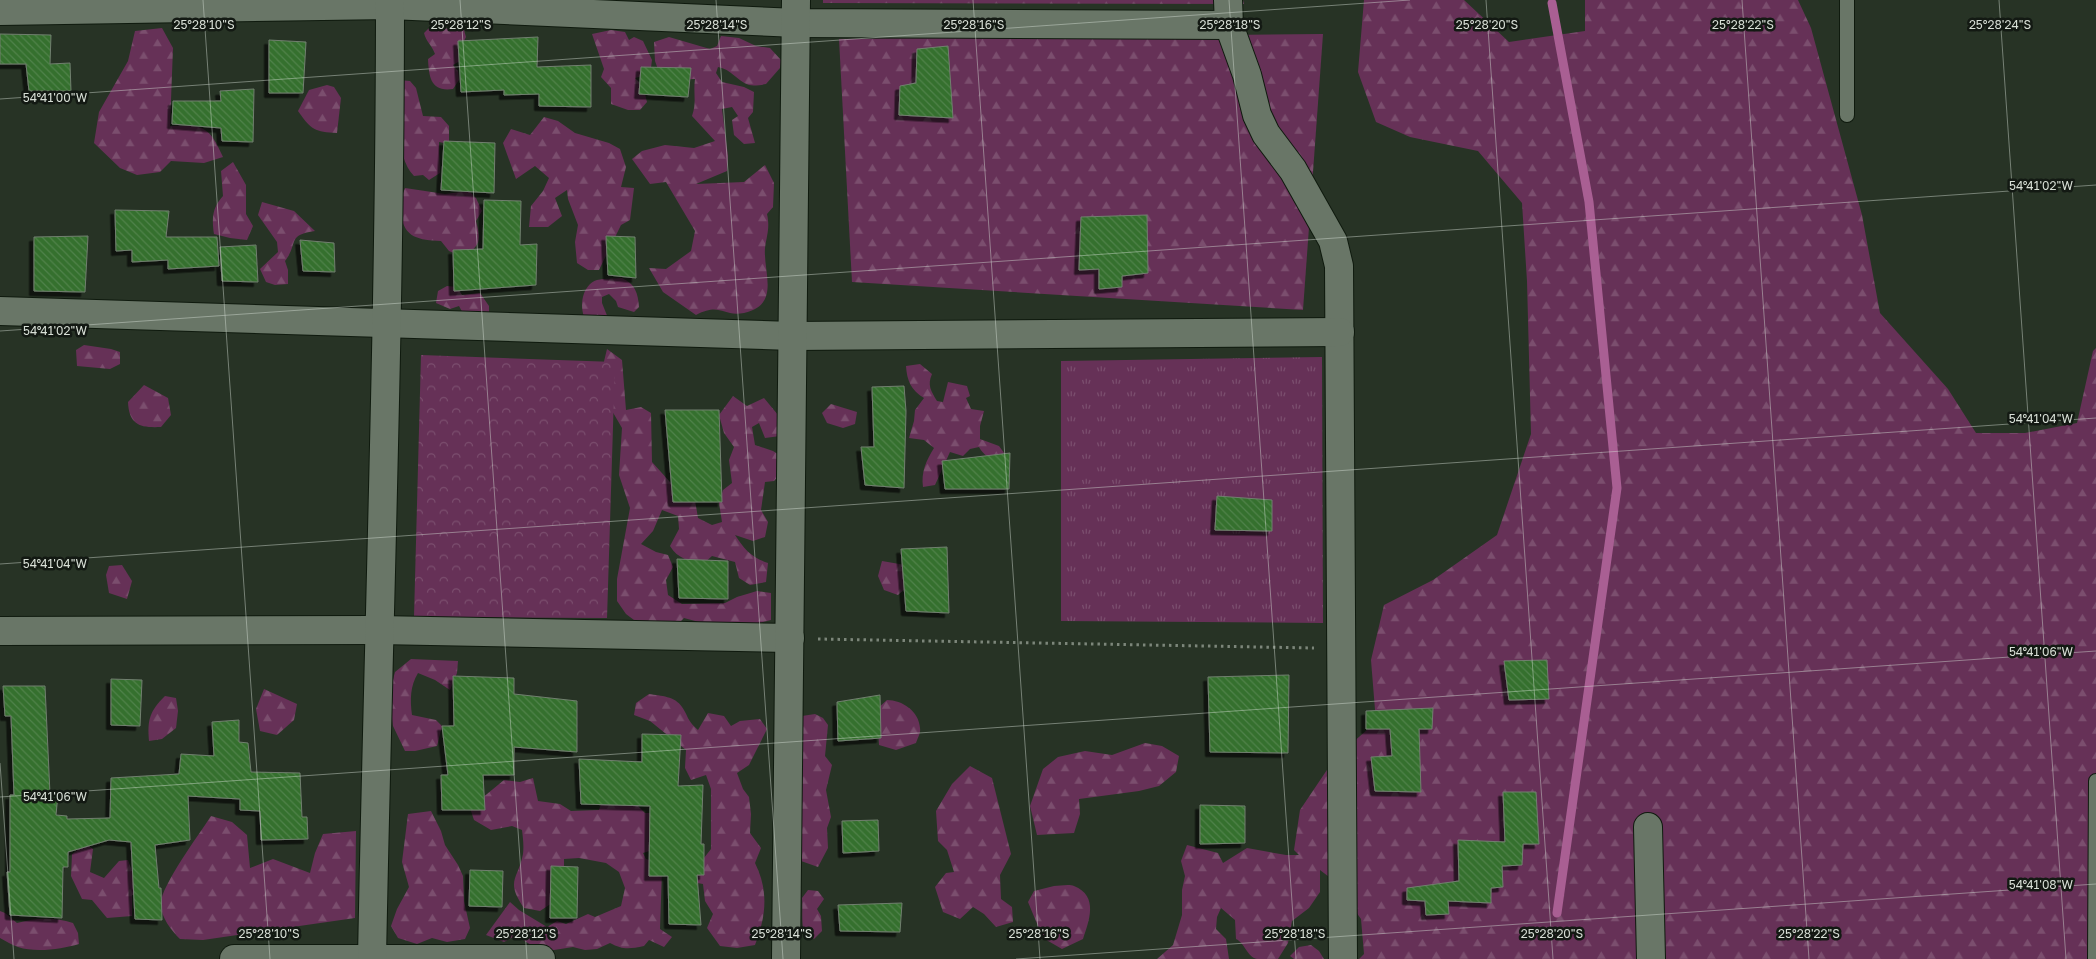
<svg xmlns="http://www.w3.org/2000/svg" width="2096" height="959" font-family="'Golos Text',sans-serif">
<defs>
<pattern id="grass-tufts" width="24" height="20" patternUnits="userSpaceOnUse" patternTransform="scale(1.25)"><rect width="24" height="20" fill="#663157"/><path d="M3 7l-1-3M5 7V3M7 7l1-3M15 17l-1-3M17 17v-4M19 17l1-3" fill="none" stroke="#7b4e6e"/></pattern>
<pattern id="forest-firs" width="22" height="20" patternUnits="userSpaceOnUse" patternTransform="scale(1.25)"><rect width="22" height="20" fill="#663157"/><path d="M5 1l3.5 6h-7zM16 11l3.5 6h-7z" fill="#7b4e6e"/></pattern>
<pattern id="park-crowns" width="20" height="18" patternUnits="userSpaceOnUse" patternTransform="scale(1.25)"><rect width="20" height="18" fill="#663157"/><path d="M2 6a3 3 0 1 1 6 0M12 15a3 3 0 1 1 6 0" fill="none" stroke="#7b4e6e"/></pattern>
<pattern id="building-back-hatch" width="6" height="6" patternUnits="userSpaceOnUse" patternTransform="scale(1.25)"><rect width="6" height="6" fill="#346f2d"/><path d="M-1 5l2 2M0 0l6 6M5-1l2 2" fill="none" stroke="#51834b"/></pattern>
<filter id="shadow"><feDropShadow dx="-4.5" dy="4.5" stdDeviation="0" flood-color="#0009"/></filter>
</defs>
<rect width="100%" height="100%" fill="#273325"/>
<polygon fill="url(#grass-tufts)" points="1322,357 1323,623 1061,621 1061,361"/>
<g fill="url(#forest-firs)">
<polygon points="823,0 1243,0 1244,4 823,3"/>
<path d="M1364 0H1464L1509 42 1585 31V0H1798L1811 28 1862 215 1880 313 1948 389 1976 433H2025L2077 423 2093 351 2096 348V959H1359L1364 954 1361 919 1333 880 1320 870V892L1309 908 1292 921 1288 943 1278 959C1272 959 1263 959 1257 959 1247 957 1245 943 1236 939L1235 920 1221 908 1217 917 1216 929 1226 939 1229 959H1157L1173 945 1182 915V890L1185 876 1181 861 1187 845 1218 853 1223 863 1247 848 1286 855H1299L1294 850 1300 810 1335 758 1376 722 1371 660 1384 605 1433 580 1497 535 1531 434 1527 281 1522 203 1478 151 1410 137 1376 122 1358 72Z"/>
<path d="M430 27 464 30 466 37 463 43 460 61 453 65 458 71 459 80 453 89C431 92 429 78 428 59L435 54C432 45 426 42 424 33Z"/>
<path d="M162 28 173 48 170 126C203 125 209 125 223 157L204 163 171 161 160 172 137 175 120 168 94 143 99 112 128 61 135 31Z"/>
<polygon points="611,30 625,32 629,40 634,37 643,41 652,60 650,74 635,78 643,86 647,102 640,110 628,110 611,104 611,88 601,77 604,69 592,34"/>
<polygon points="1323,34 1303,310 852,282 839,39"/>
<path d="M721 36 739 38 756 46 770 48 781 60 780 68 766 84C761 85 754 86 749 85 737 81 731 69 718 67L716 73 722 82 744 87 754 92 753 112 748 118 755 143 744 144 734 135 732 120 738 116 732 107 722 109 728 156 727 171 696 184 744 182 765 165 774 183 773 207 767 214C770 228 767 234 765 248 763 272 781 305 744 313 722 317 721 302 696 315L663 292 649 268 666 269 691 251 695 231 666 182 650 184 632 159 642 151 665 145 694 148 715 141 692 116C697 102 693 94 695 79L673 80 660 75 655 61 654 42 669 37 710 49 717 46Z"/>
<path d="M398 80 410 81 416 88 423 116 441 117 449 126V144L439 142 440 173 429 180 423 175 414 176C394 155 399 108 398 80Z"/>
<path d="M327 85 334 87 341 98 337 133C315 132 311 130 298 111L309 90Z"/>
<polygon points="544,117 558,121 575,133 609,143 620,149 626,167 621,187 634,188 630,220 621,225 599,270 588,270 577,263 575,242 578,225 568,199 567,190 555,198 562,216 548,227 529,227 531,206 543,191 549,178 535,166 516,179 503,143 511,129 530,135"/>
<path d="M233 162 246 185V214L253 226 247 240 230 238 214 234C212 218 212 208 223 196L221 171Z"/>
<path d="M405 188 445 194 469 191 476 198 482 211 476 221C481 241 481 244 464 257L449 251 441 241C419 240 404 238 401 214 400 203 401 198 405 188Z"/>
<path d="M262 202 294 211 315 231C286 235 299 243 285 261L288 270V284L275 285 266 282 260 269 278 252 277 242 258 215Z"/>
<path d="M622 278C635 284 638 293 639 307L634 312 618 307 616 301 609 294 602 297V303L608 318 585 319C579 306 582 285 597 280 605 278 614 279 622 278Z"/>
<polygon points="447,286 457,287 462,295 480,293 489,306 489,313 465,317 459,306 450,309 436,303 438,291"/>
<polygon points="84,345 111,349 120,352 120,364 110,369 77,366 76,350"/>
<path d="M607 349 622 360 626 410 641 407 651 413 652 462 670 482 695 500 698 518 712 525 722 522 719 503 723 490 732 483 729 460 734 447 724 433 719 415 733 396 747 406 764 398 783 421 780 436 765 438 759 423 752 427 755 445 773 451 784 458 782 472 774 481 765 482 761 510 768 522 765 537 753 541 735 535C744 549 752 558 768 563L766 582 750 585 739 578 735 562 712 556 703 564C689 561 678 559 670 546L679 529 678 516 662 510 653 531 641 544 656 552 668 555 673 567 666 580 668 595 682 604 725 603 737 597 757 591 771 593V620L748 626 710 625 684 618 677 625 638 623 626 614 617 601V579L630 508 619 475 622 428 604 397 600 378Z"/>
<path d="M920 364 932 374C927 385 931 391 937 401L943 402 948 382 967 386 970 396 966 398 971 409 984 411 980 426V439L999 446 1007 457C993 460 986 459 979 447L970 449 963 456 950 452 935 485 923 487C921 472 926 461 934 448L924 440 909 438 914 421 915 410 924 398C911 390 907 381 906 366Z"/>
<path d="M144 385 168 398 171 415 161 427C140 428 129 425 128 402Z"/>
<polygon points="831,404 857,412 855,424 843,428 827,423 822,413"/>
<polygon points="882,561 905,565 907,587 898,595 884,590 878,576"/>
<polygon points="122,565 132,581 127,599 109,593 106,575 109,566"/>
<path d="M411 659 458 661 457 673 450 690 435 680 418 673C410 686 410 700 412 715L436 720 442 726 437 746 415 751H405L393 726 389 695 395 672Z"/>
<polygon points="264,689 297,704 294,720 277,735 260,731 256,709"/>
<path d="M649 694C661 696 675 696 682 707 689 717 686 719 698 730L708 713 724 716 731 726 740 721 760 719 767 729 749 765 737 773 743 789 749 797 751 814 750 833 761 848 755 863C769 891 766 917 755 945L737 948 720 946 707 928 713 914 705 901 703 884 686 881 711 849V789L706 775 691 780 685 768 686 750 650 721 634 715 636 703Z"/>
<path d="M165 696 176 698 178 711 176 728 162 739 149 741C147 719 150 711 165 696Z"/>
<path d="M887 700C902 700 919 711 920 728 921 733 917 739 916 743L896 750 879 745 877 709Z"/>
<polygon points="815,714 823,718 828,725 825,756 832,765 826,790 831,817 827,828 828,848 818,867 801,861 797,851 796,726 802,716"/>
<polygon points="1145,743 1162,746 1179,756 1176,772 1159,786 1139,791 1079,799 1080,814 1074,833 1037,835 1030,806 1043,769 1058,757 1085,751 1112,755"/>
<path d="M647 757 644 794 638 806 645 813H655L656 849 643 853 646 859 656 862 662 869 660 929 672 937 664 947 649 940 644 946C629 949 623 950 610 943L597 949 585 950 573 947 554 950 536 948 523 940 513 937 504 942 486 935 510 902 519 910 547 927 557 921 566 924 588 914 595 917 621 906 625 888 619 872 606 863 579 858 564 859V881L561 897 540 911 524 908C505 880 518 880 523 854 524 846 523 838 522 830L512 826 491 830 474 820 470 808 504 780 520 782 533 778 538 801 560 804 571 811 599 810C604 792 631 767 647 757Z"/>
<polygon points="970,766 992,778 1011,854 1000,875 1001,899 1012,907 1013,922 996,927 984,914 973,907 960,919 943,912 935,887 946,873 954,872 947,850 938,841 936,811 952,784"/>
<polygon points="431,811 441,831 445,845 458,865 463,876 464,901 470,928 465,939 447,942 432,938 417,944 398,938 391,926 397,909 409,887 402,862 408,814"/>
<path d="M211 816 232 822 247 835 250 868 273 859 310 873 315 853 323 834 356 831 355 918 203 940 180 939C171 930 160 916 161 903 161 886 200 833 211 816Z"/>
<polygon points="86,844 93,849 90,872 104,878 119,861 128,860 132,871 141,873 141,895 132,895 132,916 107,918 92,900 82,899 71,876 72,854"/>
<path d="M1054 886C1060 886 1069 884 1074 886 1099 896 1089 921 1083 939L1062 949 1043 938 1028 902 1034 891Z"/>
<path d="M808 890 818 891 824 899 817 909 821 916 822 931 814 939 804 933C801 921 803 910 802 898Z"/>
<path d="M0 911 5 913 17 923C37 918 53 917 73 923L78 933 79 944C62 949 36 953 18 947 12 945 6 941 0 938Z"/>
<polygon points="1311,945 1319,951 1324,959 1294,959 1290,956 1299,947"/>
</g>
<polygon fill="url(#park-crowns)" points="421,355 615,362 607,618 414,617"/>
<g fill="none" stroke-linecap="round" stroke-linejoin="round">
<polyline stroke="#a95f93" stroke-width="9" points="1552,3 1589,202 1617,488 1557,913"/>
</g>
<g fill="url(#building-back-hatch)" stroke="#717f6f" filter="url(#shadow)">
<polygon points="0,34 51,35 50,64 70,63 71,91 29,91 26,64 0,64"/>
<polygon points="538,37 537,67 591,65 591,107 539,106 539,94 504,95 504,90 461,92 458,41"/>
<polygon points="269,40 306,42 303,93 269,93"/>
<polygon points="948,46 953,118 899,115 900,86 916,83 917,49"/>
<polygon points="641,67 691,68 688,97 639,94"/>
<polygon points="254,89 253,142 222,141 221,128 172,124 173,101 221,101 220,91"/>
<polygon points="444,141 495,143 494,193 441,190"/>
<polygon points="484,200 521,201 520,245 537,244 536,285 454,291 453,250 483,249"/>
<polygon points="115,210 169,211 166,237 217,237 219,266 168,269 168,260 132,262 132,250 116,251"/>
<polygon points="1147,215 1148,273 1122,276 1122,287 1099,289 1099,269 1079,270 1081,217"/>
<polygon points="88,236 85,292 34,291 34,237"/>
<polygon points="606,236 635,237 636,278 608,275"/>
<polygon points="300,240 334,243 335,272 303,271"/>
<polygon points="256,245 258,282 222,281 220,247"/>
<polygon points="904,386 906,411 904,488 865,485 861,447 874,447 872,387"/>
<polygon points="665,410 719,410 722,502 673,502"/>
<polygon points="1010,453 1009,489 945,489 942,461"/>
<polygon points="1217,496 1272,500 1272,531 1215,530"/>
<polygon points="947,547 949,613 906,611 901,549"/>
<polygon points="677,559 728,561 728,599 679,598"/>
<polygon points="1547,660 1549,699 1509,700 1504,661"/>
<polygon points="1289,675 1288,753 1210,752 1208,677"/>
<polygon points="453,676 514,678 514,694 577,701 577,752 514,747 514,775 483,775 485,810 442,810 441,775 448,775 442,726 454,726"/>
<polygon points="111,679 142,680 140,726 111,725"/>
<polygon points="3,686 45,686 50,794 58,794 56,815 67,816 67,819 110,818 111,778 179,774 181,754 214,756 212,722 239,720 239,742 248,743 251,772 300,773 302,817 307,817 308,839 261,840 260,811 240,810 240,799 188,796 190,840 155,845 159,888 161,888 162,920 135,919 131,842 109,840 68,852 68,867 63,867 62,918 10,915 7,872 10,872 10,795 14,795 11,716 5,716"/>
<polygon points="880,695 881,738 838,741 837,702"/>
<polygon points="1433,708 1432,729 1419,729 1421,792 1375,791 1371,757 1392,756 1390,729 1366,729 1366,711"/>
<polygon points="642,734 681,735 678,786 703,785 701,844 704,844 704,875 697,875 701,925 669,924 668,876 649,876 650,806 581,804 579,759 642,762"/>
<polygon points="1503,792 1536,792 1539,844 1523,844 1522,865 1502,866 1503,887 1491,888 1491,903 1448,901 1449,914 1426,915 1425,901 1407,900 1407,888 1459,881 1458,840 1505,842"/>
<polygon points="1200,805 1245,806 1245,843 1200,844"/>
<polygon points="878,820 879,851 843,853 842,821"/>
<polygon points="551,866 578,867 577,918 550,918"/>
<polygon points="470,870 503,871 502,907 469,906"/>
<polygon points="902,903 900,932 840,931 838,905"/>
</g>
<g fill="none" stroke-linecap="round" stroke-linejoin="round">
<defs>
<g id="lane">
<polyline points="1847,115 1847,0"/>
<polyline points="2095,959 2096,781"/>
</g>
<g id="street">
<polyline points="1228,0 1229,25 1247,75 1257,115 1266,134 1293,170 1333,241 1339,266 1343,959"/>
<polyline points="0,11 390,5 797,23 1229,25"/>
<polyline points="0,311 793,336 1340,332"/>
<polyline points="0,631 378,630 790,638"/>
<polyline points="1648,827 1651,959"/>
<polyline points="234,959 541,959"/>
<path d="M372 959C378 639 390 320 390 0"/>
<polyline points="786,959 796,0"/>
</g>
</defs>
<use href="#lane" stroke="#0f1a0e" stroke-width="16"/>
<use href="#street" stroke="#0f1a0e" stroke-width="30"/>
<polyline stroke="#7c867a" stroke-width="3" stroke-dasharray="2.5 4" stroke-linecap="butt" points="818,639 1314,648"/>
<use href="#lane" stroke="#697667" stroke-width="14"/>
<use href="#street" stroke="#697667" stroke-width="28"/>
</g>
<path fill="none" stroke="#d8dfd6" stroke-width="1" stroke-opacity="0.45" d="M203 0 270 959M460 0 527 959M716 0 783 959M973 0 1040 959M1229 0 1296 959M1486 0 1553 959M1742 0 1809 959M1999 0 2066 959M0 99 1410 0M0 331 2096 185M0 564 2096 418M0 763 14 959M0 797 2096 651M1016 959 2096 884"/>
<g font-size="12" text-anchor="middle" fill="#d8dfd6" stroke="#131913" stroke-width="5" stroke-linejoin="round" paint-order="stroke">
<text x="204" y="29">25°28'10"S</text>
<text x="461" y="29">25°28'12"S</text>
<text x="717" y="29">25°28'14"S</text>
<text x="974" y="29">25°28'16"S</text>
<text x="1230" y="29">25°28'18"S</text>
<text x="1487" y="29">25°28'20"S</text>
<text x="1743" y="29">25°28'22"S</text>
<text x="2000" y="29">25°28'24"S</text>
<text x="55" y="102">54°41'00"W</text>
<text x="2041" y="190">54°41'02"W</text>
<text x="55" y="335">54°41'02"W</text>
<text x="2041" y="423">54°41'04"W</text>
<text x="55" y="568">54°41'04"W</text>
<text x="2041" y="656">54°41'06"W</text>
<text x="55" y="801">54°41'06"W</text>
<text x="2041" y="889">54°41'08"W</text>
<text x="269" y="938">25°28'10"S</text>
<text x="526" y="938">25°28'12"S</text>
<text x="782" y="938">25°28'14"S</text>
<text x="1039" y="938">25°28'16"S</text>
<text x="1295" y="938">25°28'18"S</text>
<text x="1552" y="938">25°28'20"S</text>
<text x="1809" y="938">25°28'22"S</text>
</g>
</svg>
